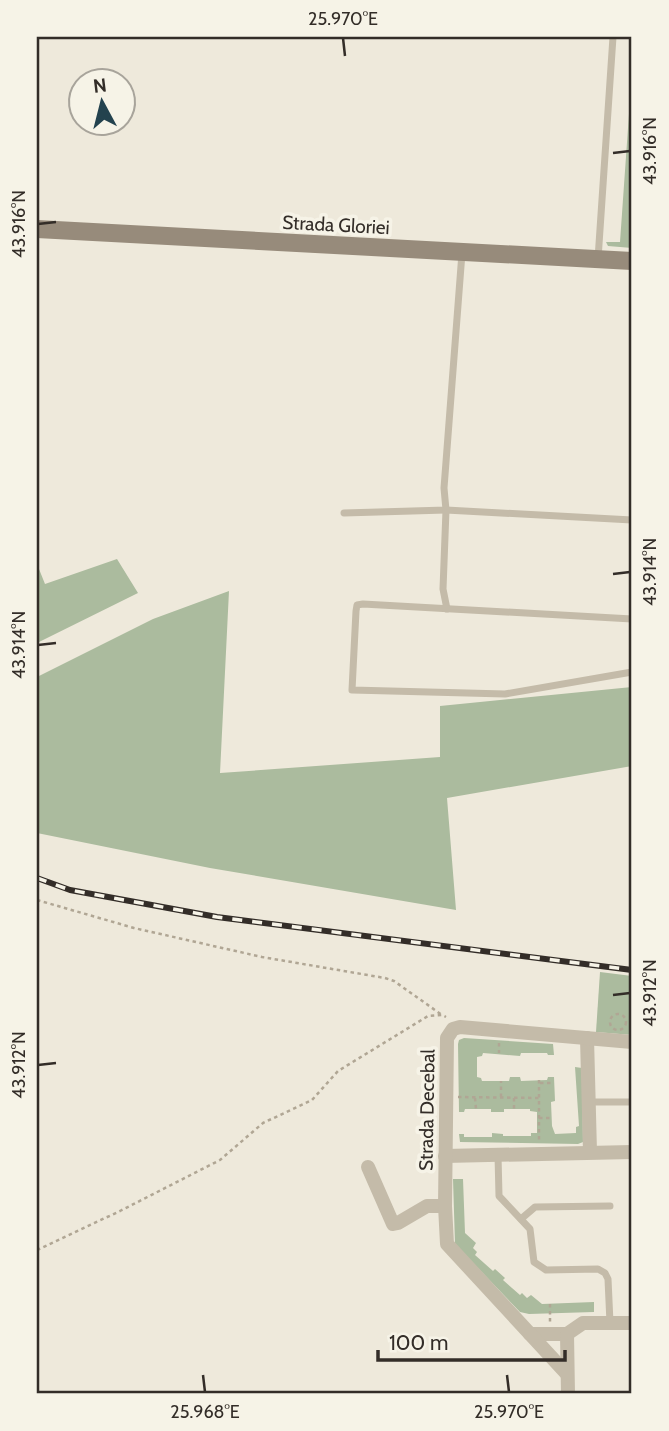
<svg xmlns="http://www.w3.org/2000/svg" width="669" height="1431" font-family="Cabin,sans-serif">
<rect width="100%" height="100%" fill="#eee9db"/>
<g fill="#abbb9e">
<polygon points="632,71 632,248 608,246 606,242 620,242"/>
<polygon points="117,559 138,593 37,643 37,564 45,584"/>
<polygon points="229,591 220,773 440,757 440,706 632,687 632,766 447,798 456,910 210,868 37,833 37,677 153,619"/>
<polygon points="600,972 632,976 632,1035 596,1032"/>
<polygon points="464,1038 553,1044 554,1055 548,1055 547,1053 521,1053 520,1056 483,1053 482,1056 477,1057 477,1077 481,1078 482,1081 509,1081 510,1077 520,1077 521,1081 547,1080 548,1077 554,1077 555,1101 551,1102 552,1126 555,1134 576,1133 576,1127 579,1126 575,1067 582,1068 583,1142 578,1144 460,1142 459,1134 464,1134 464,1137 492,1137 492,1133 503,1134 503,1136 531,1136 531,1133 537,1133 537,1112 530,1111 530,1109 504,1109 504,1112 491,1112 491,1109 465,1109 464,1112 459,1112 458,1044 459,1040"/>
<polygon points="453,1179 463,1179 465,1233 476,1243 473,1248 477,1252 475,1255 493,1271 495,1269 505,1278 503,1280 520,1295 522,1293 527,1298 531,1295 542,1304 594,1302 594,1312 529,1314 520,1312 455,1244"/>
</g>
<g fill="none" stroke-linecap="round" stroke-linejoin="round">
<g stroke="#b0a694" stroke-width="2.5" stroke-dasharray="3.5 3.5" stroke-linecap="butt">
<polyline points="37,900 134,928 262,957 385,978 394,981 442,1015"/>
<circle cx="618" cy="1022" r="8"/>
<polyline points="499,1043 499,1053"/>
<polyline points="539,1080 539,1140"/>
<polyline points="540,1083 554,1083"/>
<polyline points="458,1097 539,1098"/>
<polyline points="501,1097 501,1081"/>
<polyline points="475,1098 476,1109"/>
<polyline points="514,1098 514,1109"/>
<polyline points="539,1118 552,1118"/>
<polyline points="37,1250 120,1211 220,1160 263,1123 312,1100 338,1071 428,1016 442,1015 446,1017"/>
<polyline points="550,1304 550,1322"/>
</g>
<g stroke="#c4bba9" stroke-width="7">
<polyline points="598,259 613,37"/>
<polyline points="344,513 446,510 444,488 462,253"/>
<polyline points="447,609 443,589 446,510 632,520"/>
<polyline points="632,619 363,604 357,605 356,611 352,690 505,694 632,672"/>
<polyline points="589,1102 632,1102"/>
<polyline points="498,1155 499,1196 530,1229 534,1262 546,1270 598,1269 605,1273 608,1279 610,1323"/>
<polyline points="521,1219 535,1207 610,1206"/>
</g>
<g stroke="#c4bba9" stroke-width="14">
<polyline points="587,1038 590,1152"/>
<polyline points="445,1156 632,1152"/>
<polyline points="368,1167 393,1224 398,1223 427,1206 445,1206"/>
<polyline points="530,1334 567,1334 583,1323 632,1323"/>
<polyline points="567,1334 568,1394"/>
<polyline points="567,1374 447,1244 445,1206 447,1038 453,1029 460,1027 632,1042"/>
</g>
<polyline stroke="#978b7b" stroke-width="18" points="37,229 632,261"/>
<defs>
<polyline id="rail" points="37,878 70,890 217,917 632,970"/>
</defs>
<use href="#rail" stroke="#332d28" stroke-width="6"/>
<use href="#rail" stroke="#f6f3e7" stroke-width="3.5" stroke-dasharray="10" stroke-linecap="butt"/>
</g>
<path fill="none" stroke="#332d28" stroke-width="2.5" d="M343 38 345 56M613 153 630 151M38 224 56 222M613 574 630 572M38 645 56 643M613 995 630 993M38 1065 56 1063M203 1375 205 1392M507 1375 509 1392"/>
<g text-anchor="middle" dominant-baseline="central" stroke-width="7" stroke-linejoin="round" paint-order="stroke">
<g font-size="19" fill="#332d28" stroke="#f6f3e7">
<text transform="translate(336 225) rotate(3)">Strada Gloriei</text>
<text transform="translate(427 1110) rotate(-89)">Strada Decebal</text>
</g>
</g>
<rect width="669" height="1431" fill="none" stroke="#f6f3e7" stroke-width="77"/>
<g transform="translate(102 102) rotate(353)"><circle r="33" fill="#f6f3e7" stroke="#a8a49b" stroke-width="2"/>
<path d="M0-5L12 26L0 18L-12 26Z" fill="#23424e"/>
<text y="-10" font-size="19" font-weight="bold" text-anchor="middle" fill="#332d28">N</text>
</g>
<path d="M378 1350v10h187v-10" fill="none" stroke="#332d28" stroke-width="3.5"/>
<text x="389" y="1350" font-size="21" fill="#332d28" stroke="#f6f3e7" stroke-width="5" paint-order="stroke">100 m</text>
<rect x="38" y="38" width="592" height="1354" fill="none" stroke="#332d28" stroke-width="2.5"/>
<g font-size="18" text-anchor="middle" fill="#332d28">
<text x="343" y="25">25.970°E</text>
<text transform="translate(650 151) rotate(-90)" y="6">43.916°N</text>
<text transform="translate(19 224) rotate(-90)" y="6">43.916°N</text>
<text transform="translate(650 572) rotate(-90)" y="6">43.914°N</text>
<text transform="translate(19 645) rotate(-90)" y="6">43.914°N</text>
<text transform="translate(650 993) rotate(-90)" y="6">43.912°N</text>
<text transform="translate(19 1065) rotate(-90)" y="6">43.912°N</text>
<text x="205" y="1418">25.968°E</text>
<text x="509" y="1418">25.970°E</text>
</g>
</svg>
